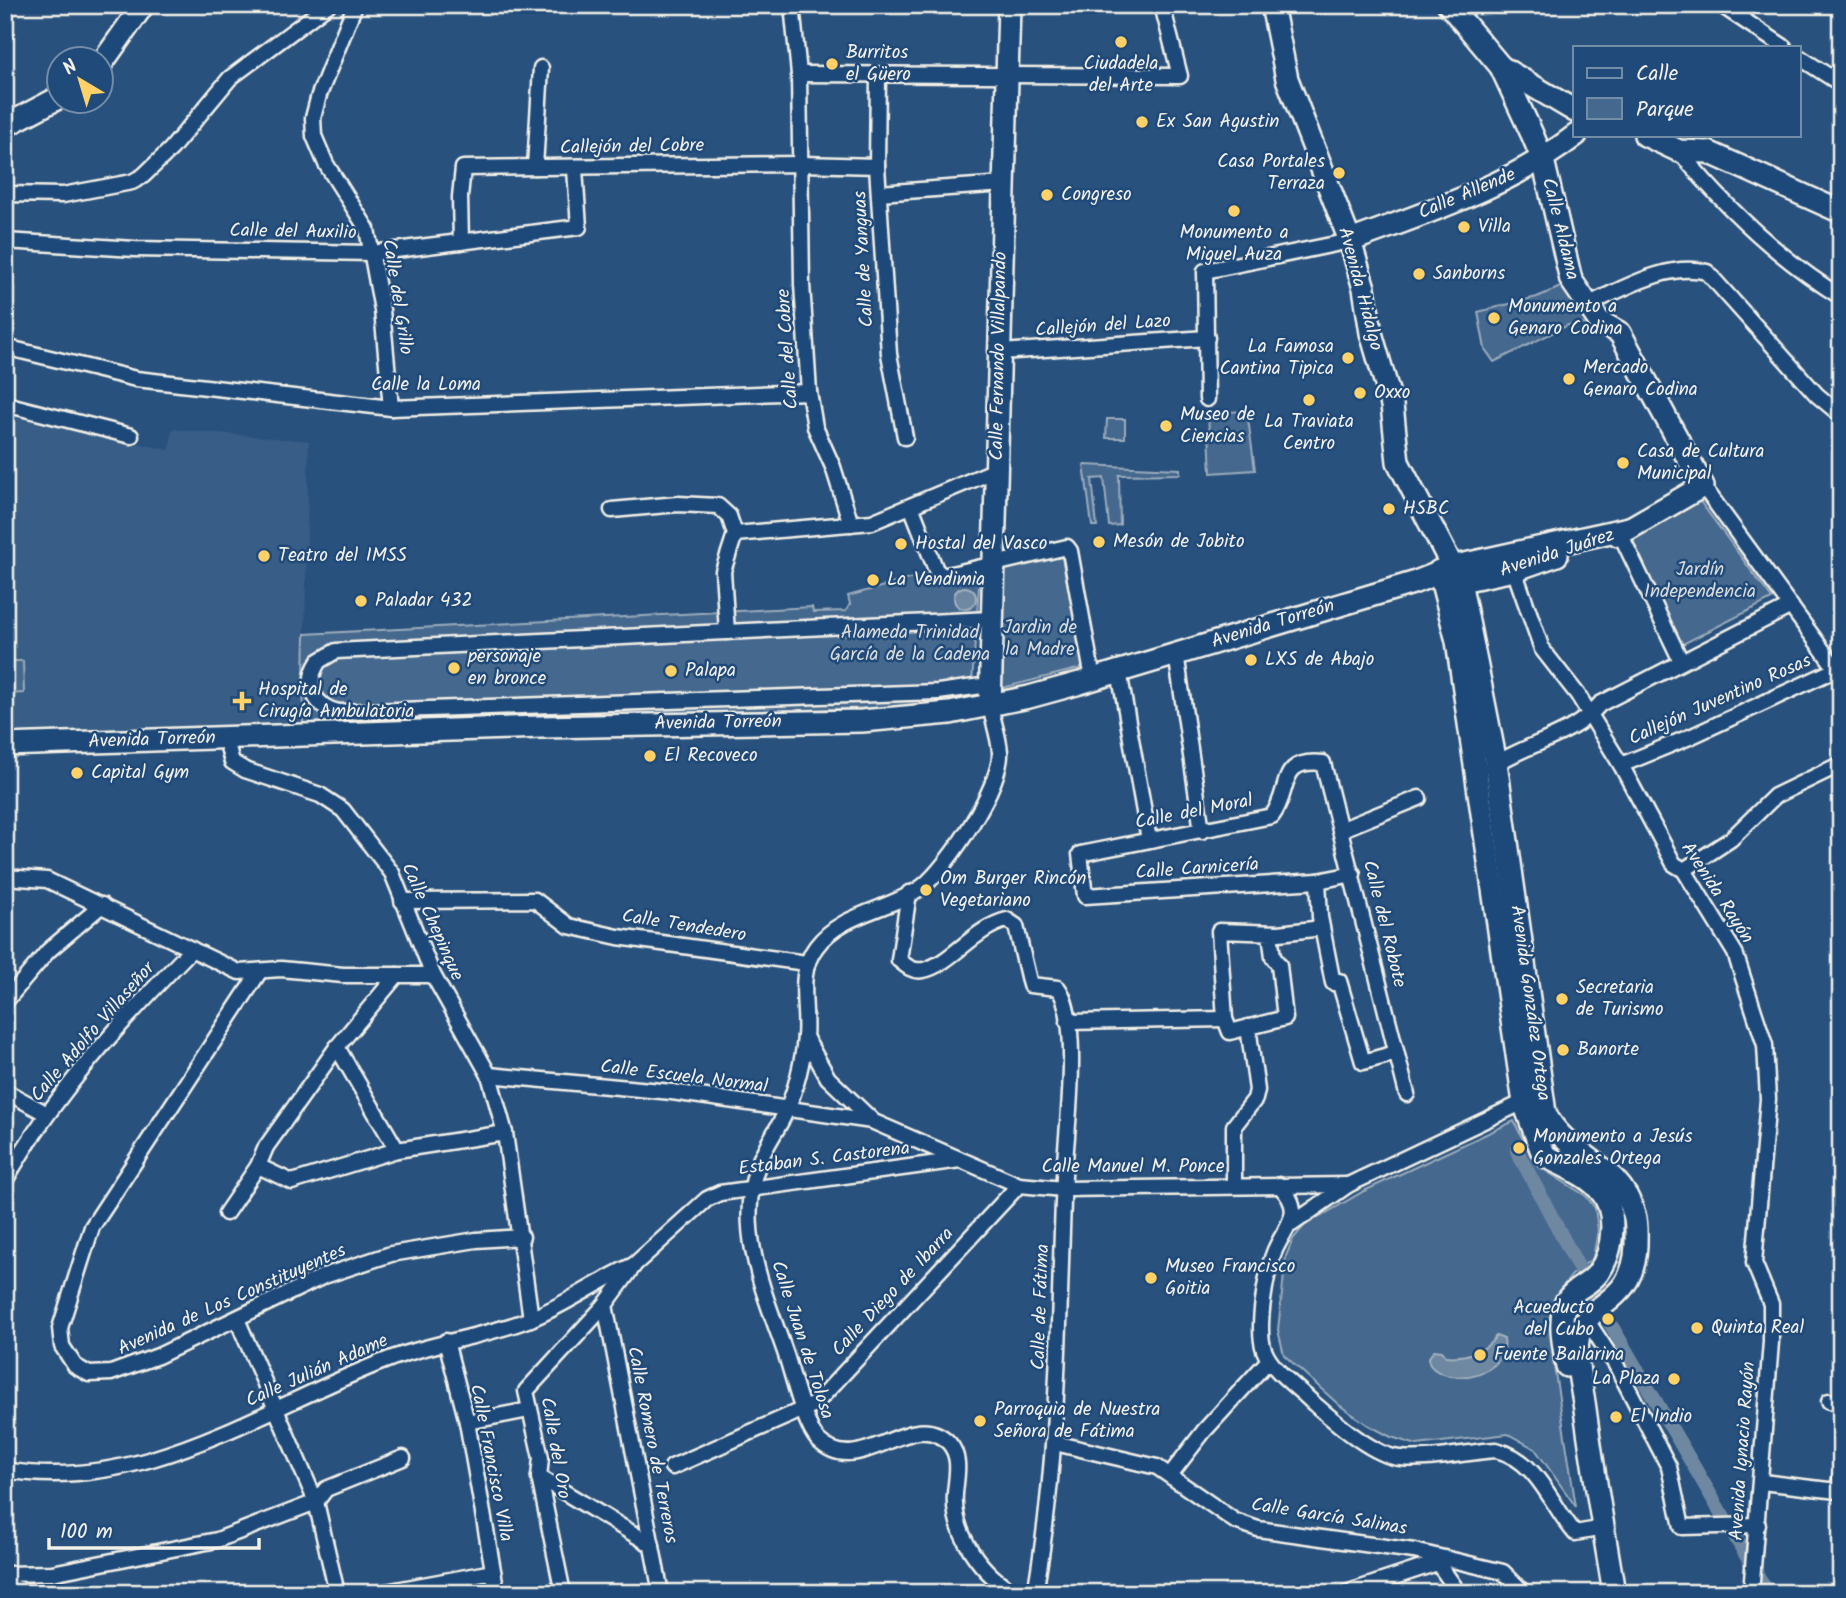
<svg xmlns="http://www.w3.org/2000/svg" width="1846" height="1598" font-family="Kalam,sans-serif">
<rect width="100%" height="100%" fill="#28517e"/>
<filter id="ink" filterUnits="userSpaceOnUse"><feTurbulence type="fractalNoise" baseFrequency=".0143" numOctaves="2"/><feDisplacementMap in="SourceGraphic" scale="14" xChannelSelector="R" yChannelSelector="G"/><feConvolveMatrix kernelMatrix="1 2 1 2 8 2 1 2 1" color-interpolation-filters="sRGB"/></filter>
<g filter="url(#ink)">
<polygon fill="#375d86" points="5,415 170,450 172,429 309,441 303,723 5,736"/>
<g fill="#45688e" stroke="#9cacbb" stroke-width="2">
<polygon points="1563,286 1594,324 1568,325 1494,362 1485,349 1478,312 1537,297"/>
<polygon points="1247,411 1255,470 1211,473 1208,413"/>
<polygon points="1107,419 1125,419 1125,438 1106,438"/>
<polygon points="1084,465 1180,469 1180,474 1119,475 1120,525 1109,526 1104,478 1092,479 1097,526 1092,526"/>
<polygon points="1699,500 1772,599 1679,646 1630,539"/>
<polygon points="1058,554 1062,558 1085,667 1002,688 1004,566"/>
<polygon points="980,572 971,697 953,706 303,723 305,634 812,607 813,612 846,611 850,604 848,596 931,573"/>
<polygon points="5,661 23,661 24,693 5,694"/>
<polygon points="1514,1121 1535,1164 1586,1196 1595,1208 1598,1230 1593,1258 1572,1275 1561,1289 1551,1317 1553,1360 1576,1507 1535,1449 1508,1434 1417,1445 1391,1437 1368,1425 1339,1405 1284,1355 1278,1330 1286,1256 1293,1239 1304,1226 1364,1191"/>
</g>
<g fill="#6e88a2" stroke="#a4b2be" stroke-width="2">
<circle cx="965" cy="598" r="11"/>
<path d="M1496 1336 1504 1339C1511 1374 1449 1389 1430 1365L1428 1359 1434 1350 1442 1351 1446 1356C1464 1358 1486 1352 1496 1336Z"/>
</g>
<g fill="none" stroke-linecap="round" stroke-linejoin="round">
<polyline stroke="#6e88a2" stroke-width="14" points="1517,1151 1590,1289 1768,1593"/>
<defs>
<g id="street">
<polyline points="355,5 319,95 313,118 314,136 326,164 367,229 382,310 391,408"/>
<polyline points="792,5 799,74 802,284 809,392 815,427 833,467 851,524"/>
<polyline points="1721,5 1784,47"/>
<polyline points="1799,57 1841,84"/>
<polyline points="799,74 1180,76 1162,5"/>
<polyline points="878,76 877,166 889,354 905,437"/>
<path d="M1679 151C1724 206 1780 259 1841 297"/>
<polyline points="535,167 541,68"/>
<polyline points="879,193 1004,184"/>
<polyline points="5,194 63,195 132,182 143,176 171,149 230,78 328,5"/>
<polyline points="5,241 135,249 372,253 579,227 575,169"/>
<polyline points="461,242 460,197 463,168 802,164 877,166"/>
<path d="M1587 305C1623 289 1667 262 1707 272L1817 395 1841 415"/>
<polyline points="5,347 136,379 391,408 809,392"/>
<polyline points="1001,352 1207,338"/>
<polyline points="1207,399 1205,271 1350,241"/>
<polyline points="5,404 131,436"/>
<polyline points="1703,486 1840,674"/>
<polyline points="911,506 936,570 943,576 1067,547 1070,551 1093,679"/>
<polyline points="612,510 678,504 718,506 729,516 735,534"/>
<polyline points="1618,529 1681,661"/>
<polyline points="735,534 872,522 996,470"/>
<polyline points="1514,570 1542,649 1578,695 1621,765 1674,864 1684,870 1735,953 1765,1045 1768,1099 1754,1263 1771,1304 1771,1342 1751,1593"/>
<polyline points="727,632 723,571 735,534"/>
<polyline points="1176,653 1202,831"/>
<polyline points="1119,671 1149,840"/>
<path d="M989 685 938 692 339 712C313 707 304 683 319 661L336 651 991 619"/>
<path d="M990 706C993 721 999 737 1000 752 1002 785 948 867 922 887 889 911 842 912 816 947 796 974 808 1007 805 1037 803 1060 796 1090 786 1111 778 1130 763 1148 757 1168 735 1231 766 1296 786 1355 793 1376 805 1428 819 1441 861 1481 912 1404 949 1443 962 1458 956 1477 955 1494 952 1534 982 1575 1016 1593"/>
<polyline points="225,736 232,762 245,770 320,795 343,810 392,873 433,975 489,1075 505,1133 531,1319"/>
<polyline points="1621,765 1692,736 1841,667"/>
<path d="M1491 767C1526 743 1571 738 1600 704L1791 606"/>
<polyline points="1340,830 1419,798"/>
<polyline points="1684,870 1731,839 1775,796 1841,764"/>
<path d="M1353 874 1318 881 1085 896 1080 854 1272 816C1292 790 1276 758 1323 763L1407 1094"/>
<polyline points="5,877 47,880 239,972 281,969 343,975 433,975"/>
<polyline points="1318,881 1320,917 1333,983 1339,981 1363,1062 1396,1053"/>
<path d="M909 893 899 960C906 966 913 972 923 970 950 965 974 928 1007 920L1016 926 1030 985 1058 988C1082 1020 1066 1134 1064 1176 1058 1316 1060 1454 1035 1593"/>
<polyline points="402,901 535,900 569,926 618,937 806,963"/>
<polyline points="1270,933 1273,957 1279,965 1285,1018 1230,1032 1225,1019 1219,931 1279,933 1322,928"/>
<polyline points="260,971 92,1227 60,1328 62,1346 75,1366 89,1374 111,1373 158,1356 324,1276 391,1254 476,1240 522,1237"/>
<polyline points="5,1002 48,951 102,905"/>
<polyline points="1068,1022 1225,1019"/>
<polyline points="805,1037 828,1078 874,1122 1019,1185 1064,1189 1348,1185"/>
<polyline points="337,1047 397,1150"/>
<polyline points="489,1075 672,1092 872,1121"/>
<polyline points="5,1091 47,1114"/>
<polyline points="258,1166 292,1182 397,1150 505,1133"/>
<path d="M5 1181C54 1093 123 1020 192 949"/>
<path d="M1279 1185C1306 1212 1287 1223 1275 1250 1266 1272 1256 1328 1264 1350 1272 1371 1296 1386 1311 1401 1332 1419 1373 1456 1400 1458 1431 1461 1466 1452 1496 1450 1538 1460 1550 1504 1575 1533L1604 1528"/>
<polyline points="1234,1186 1234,1126 1255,1099 1257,1090 1248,1027"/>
<polyline points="226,1213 258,1166 266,1147 337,1047 397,975"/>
<polyline points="1292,1224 1348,1185 1532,1098"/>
<polyline points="605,1305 661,1593"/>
<polyline points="237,1319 316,1502 337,1593"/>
<polyline points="1586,1319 1616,1365 1669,1467 1682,1527 1758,1525"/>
<polyline points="446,1341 467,1422 497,1593"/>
<polyline points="1829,1401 1841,1403"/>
<polyline points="467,1422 529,1410"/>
<polyline points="1055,1443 1157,1467 1235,1521 1258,1529 1414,1551 1478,1566 1503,1572 1524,1593"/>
<polyline points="672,1467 815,1404 1019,1185"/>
<path d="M5 1470C145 1494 263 1407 387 1360 434 1342 485 1337 530 1319 566 1305 599 1280 634 1265"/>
<polyline points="1170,1475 1204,1431 1269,1360"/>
<polyline points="539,1477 652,1545"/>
<polyline points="1762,1482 1837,1491 1841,1476"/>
<polyline points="1437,1562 1459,1593"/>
<polyline points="5,1574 52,1573 217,1540 316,1502 326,1489 403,1458"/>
<polyline points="5,1584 30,1593"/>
<polyline points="380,1593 493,1572"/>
<polyline points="563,1593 539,1477 541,1458 526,1391 605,1305 635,1264 707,1199 720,1193 960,1160"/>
<polyline points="1346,1593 1446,1560"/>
</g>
<g id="secondary">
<path d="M1272 5 1287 79 1350 241 1364 288 1371 333 1392 405 1398 462 1460 581 1496 763 1545 1113C1566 1157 1619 1161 1634 1214 1637 1224 1636 1235 1636 1245 1634 1308 1583 1300 1578 1340 1575 1362 1582 1387 1585 1409 1593 1470 1604 1531 1614 1593"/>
<polyline points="1449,5 1501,67 1532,134 1543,160 1571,280 1599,321 1620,333 1703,486 1618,535"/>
<polyline points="102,63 143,5"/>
<polyline points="1501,67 1575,111"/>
<polyline points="5,126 60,97"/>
<polyline points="1645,135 1679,151 1708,152 1841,212"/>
<path d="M1350 241C1428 212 1510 186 1576 135"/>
<path d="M1439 571 1457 641 1524 1103 1541 1149 1547 1157C1563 1166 1585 1174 1598 1188 1619 1209 1614 1251 1598 1273 1588 1287 1569 1289 1564 1307 1559 1325 1564 1347 1567 1366"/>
<polyline points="1447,584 1514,570 1557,555"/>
<polyline points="990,706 1009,5"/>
<polyline points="5,745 541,727 862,721 950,713 1029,697 1080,683 1413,583 1456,566 1629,528"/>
</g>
</defs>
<use href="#street" stroke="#f4f1e8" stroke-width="19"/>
<use href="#secondary" stroke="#f4f1e8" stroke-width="26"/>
<use href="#street" stroke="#1f4a7a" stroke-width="14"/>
<use href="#secondary" stroke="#1f4a7a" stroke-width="21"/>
</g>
</g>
<g fill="#ffd166" stroke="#1f4a7a" stroke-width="2.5">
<circle cx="1121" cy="42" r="7"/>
<circle cx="832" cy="64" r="7"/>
<circle cx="1142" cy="122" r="7"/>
<circle cx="1339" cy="173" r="7"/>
<circle cx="1047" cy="195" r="7"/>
<circle cx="1234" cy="211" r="7"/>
<circle cx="1464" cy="227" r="7"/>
<circle cx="1419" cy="274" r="7"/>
<circle cx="1494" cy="318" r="7"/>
<circle cx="1348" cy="358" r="7"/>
<circle cx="1569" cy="379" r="7"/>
<circle cx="1360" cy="393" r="7"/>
<circle cx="1309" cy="400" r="7"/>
<circle cx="1166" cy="426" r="7"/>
<circle cx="1623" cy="463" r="7"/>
<circle cx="1389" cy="509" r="7"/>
<circle cx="1099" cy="542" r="7"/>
<circle cx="901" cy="544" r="7"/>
<circle cx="264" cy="556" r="7"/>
<circle cx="873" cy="580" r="7"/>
<circle cx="361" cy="601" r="7"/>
<circle cx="1251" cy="660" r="7"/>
<circle cx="454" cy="668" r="7"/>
<circle cx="671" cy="671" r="7"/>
<path d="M238.5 690.5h7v7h7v7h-7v7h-7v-7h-7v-7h7z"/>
<circle cx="650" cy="756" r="7"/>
<circle cx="77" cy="773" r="7"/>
<circle cx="926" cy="890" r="7"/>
<circle cx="1562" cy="999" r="7"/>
<circle cx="1563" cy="1050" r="7"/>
<circle cx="1519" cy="1148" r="7"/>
<circle cx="1151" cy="1278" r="7"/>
<circle cx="1608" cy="1319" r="7"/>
<circle cx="1697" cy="1328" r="7"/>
<circle cx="1480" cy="1355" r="7"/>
<circle cx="1674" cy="1379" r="7"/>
<circle cx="1616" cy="1417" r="7"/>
<circle cx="980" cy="1421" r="7"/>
</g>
<g text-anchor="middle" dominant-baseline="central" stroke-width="5" stroke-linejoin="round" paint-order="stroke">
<g font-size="19" fill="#f4f1e8" stroke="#1f4a7a" text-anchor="start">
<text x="846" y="53">Burritos<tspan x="846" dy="22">el Güero</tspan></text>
<text x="1121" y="64" text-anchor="middle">Ciudadela<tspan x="1121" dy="22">del Arte</tspan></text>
<text x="1156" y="122">Ex San Agustin</text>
<text x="1325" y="162" text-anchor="end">Casa Portales<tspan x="1325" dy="22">Terraza</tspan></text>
<text x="1061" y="195">Congreso</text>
<text x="1478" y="227">Villa</text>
<text x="1234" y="233" text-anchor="middle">Monumento a<tspan x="1234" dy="22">Miguel Auza</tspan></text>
<text x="1433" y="274">Sanborns</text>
<text x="1508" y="307">Monumento a<tspan x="1508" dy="22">Genaro Codina</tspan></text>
<text x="1334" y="347" text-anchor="end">La Famosa<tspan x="1334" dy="22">Cantina Tipica</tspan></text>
<text x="1583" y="368">Mercado<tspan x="1583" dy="22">Genaro Codina</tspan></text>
<text x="1374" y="393">Oxxo</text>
<text x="1180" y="415">Museo de<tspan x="1180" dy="22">Ciencias</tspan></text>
<text x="1309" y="422" text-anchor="middle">La Traviata<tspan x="1309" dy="22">Centro</tspan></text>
<text x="1637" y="452">Casa de Cultura<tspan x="1637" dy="22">Municipal</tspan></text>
<text x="1403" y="509">HSBC</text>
<text x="1113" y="542">Mesón de Jobito</text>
<text x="915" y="544">Hostal del Vasco</text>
<text x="278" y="556">Teatro del IMSS</text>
<text x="887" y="580">La Vendimia</text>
<text x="375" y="601">Paladar 432</text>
<text x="468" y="657">personaje<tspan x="468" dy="22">en bronce</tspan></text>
<text x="1265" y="660">LXS de Abajo</text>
<text x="685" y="671">Palapa</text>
<text x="258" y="690">Hospital de<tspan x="258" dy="22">Cirugía Ambulatoria</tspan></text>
<text x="664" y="756">El Recoveco</text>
<text x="91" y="773">Capital Gym</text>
<text x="940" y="879">Om Burger Rincón<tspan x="940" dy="22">Vegetariano</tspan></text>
<text x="1576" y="988">Secretaria<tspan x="1576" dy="22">de Turismo</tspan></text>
<text x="1577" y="1050">Banorte</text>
<text x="1533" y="1137">Monumento a Jesús<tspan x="1533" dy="22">Gonzales Ortega</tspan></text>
<text x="1165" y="1267">Museo Francisco<tspan x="1165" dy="22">Goitia</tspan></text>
<text x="1594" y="1308" text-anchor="end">Acueducto<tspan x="1594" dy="22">del Cubo</tspan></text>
<text x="1711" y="1328">Quinta Real</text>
<text x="1494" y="1355">Fuente Bailarina</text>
<text x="1660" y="1379" text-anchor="end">La Plaza</text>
<text x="994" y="1410">Parroquia de Nuestra<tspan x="994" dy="22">Señora de Fátima</tspan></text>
<text x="1630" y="1417">El Indio</text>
</g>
<g font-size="19" fill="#f4f1e8" stroke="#1f4a7a">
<text transform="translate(632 147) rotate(-1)">Callejón del Cobre</text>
<text transform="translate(1467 194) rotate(-23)">Calle Allende</text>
<text transform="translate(1560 229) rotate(76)">Calle Aldama</text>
<text transform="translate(293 232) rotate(1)">Calle del Auxilio</text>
<text transform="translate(864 259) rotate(-93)">Calle de Yanguas</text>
<text transform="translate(1360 289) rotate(75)">Avenida Hidalgo</text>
<text transform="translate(397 297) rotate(81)">Calle del Grillo</text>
<text transform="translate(1103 326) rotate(-4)">Callejón del Lazo</text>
<text transform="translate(788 349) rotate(-94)">Calle del Cobre</text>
<text transform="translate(999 356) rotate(-89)">Calle Fernando Villalpando</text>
<text x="426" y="385">Calle la Loma</text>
<text transform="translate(1557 553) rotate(-18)">Avenida Juárez</text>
<text transform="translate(1273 624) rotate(-17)">Avenida Torreón</text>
<text transform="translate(1720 700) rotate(-24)">Callejón Juventino Rosas</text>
<text transform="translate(718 723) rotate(-1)">Avenida Torreón</text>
<text transform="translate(152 740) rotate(-2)">Avenida Torreón</text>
<text transform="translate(1194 812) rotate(-11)">Calle del Moral</text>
<text transform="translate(1197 869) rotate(-4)">Calle Carnicería</text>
<text transform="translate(1717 893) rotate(57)">Avenida Rayón</text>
<text transform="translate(432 922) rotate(66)">Calle Chepinque</text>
<text transform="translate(1384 924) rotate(76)">Calle del Robote</text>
<text transform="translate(684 926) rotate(9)">Calle Tendedero</text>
<text transform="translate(1530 1003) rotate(82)">Avenida González Ortega</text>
<text transform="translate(93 1032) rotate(-49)">Calle Adolfo Villaseñor</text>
<text transform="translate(684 1077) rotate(7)">Calle Escuela Normal</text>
<text transform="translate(824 1159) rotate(-7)">Estaban S. Castorena</text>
<text x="1133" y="1167">Calle Manuel M. Ponce</text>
<text transform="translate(893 1292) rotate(-47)">Calle Diego de Ibarra</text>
<text transform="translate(232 1300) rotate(-24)">Avenida de Los Constituyentes</text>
<text transform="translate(1041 1307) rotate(-88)">Calle de Fátima</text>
<text transform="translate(802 1340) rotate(72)">Calle Juan de Tolosa</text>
<text transform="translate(317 1371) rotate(-24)">Calle Julián Adame</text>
<text transform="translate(652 1445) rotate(79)">Calle Romero de Terreros</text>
<text transform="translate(555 1448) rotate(80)">Calle del Oro</text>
<text transform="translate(1743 1451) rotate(-86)">Avenida Ignacio Rayón</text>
<text transform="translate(491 1463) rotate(79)">Calle Francisco Villa</text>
<text transform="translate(1329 1517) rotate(9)">Calle García Salinas</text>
</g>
<g font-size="19" fill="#dadcda" stroke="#1f4a7a">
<text x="1700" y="570">Jardín<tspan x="1700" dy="22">Independencia</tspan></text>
<text x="1040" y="628">Jardin de<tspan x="1040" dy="22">la Madre</tspan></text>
<text x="910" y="633">Alameda Trinidad<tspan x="910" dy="22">García de la Cadena</tspan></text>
</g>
</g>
<rect width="1846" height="1598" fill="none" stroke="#1f4a7a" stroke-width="28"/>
<rect x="14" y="14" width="1818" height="1570" fill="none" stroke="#f4f1e8" stroke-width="2.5" filter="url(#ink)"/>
<rect x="1573" y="46" width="228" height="91" fill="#1f4a7a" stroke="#748da6" stroke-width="2"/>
<rect x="1587" y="68" width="35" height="10" fill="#1f4a7a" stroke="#748da6" stroke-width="2"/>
<text x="1636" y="80" font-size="21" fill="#f4f1e8">Calle</text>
<rect x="1587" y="98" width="35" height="21" fill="#45688e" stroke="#748da6" stroke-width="2"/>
<text x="1636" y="116" font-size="21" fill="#f4f1e8">Parque</text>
<g transform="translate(80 80) rotate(322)"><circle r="33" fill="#1f4a7a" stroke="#748da6" stroke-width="2"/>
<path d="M0-5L12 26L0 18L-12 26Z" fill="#ffd166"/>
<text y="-10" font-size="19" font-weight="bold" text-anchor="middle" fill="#f4f1e8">N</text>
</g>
<path d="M49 1538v10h210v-10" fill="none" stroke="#f4f1e8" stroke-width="3.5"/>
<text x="60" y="1538" font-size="21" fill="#f4f1e8" stroke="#1f4a7a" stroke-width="5" paint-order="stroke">100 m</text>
</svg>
